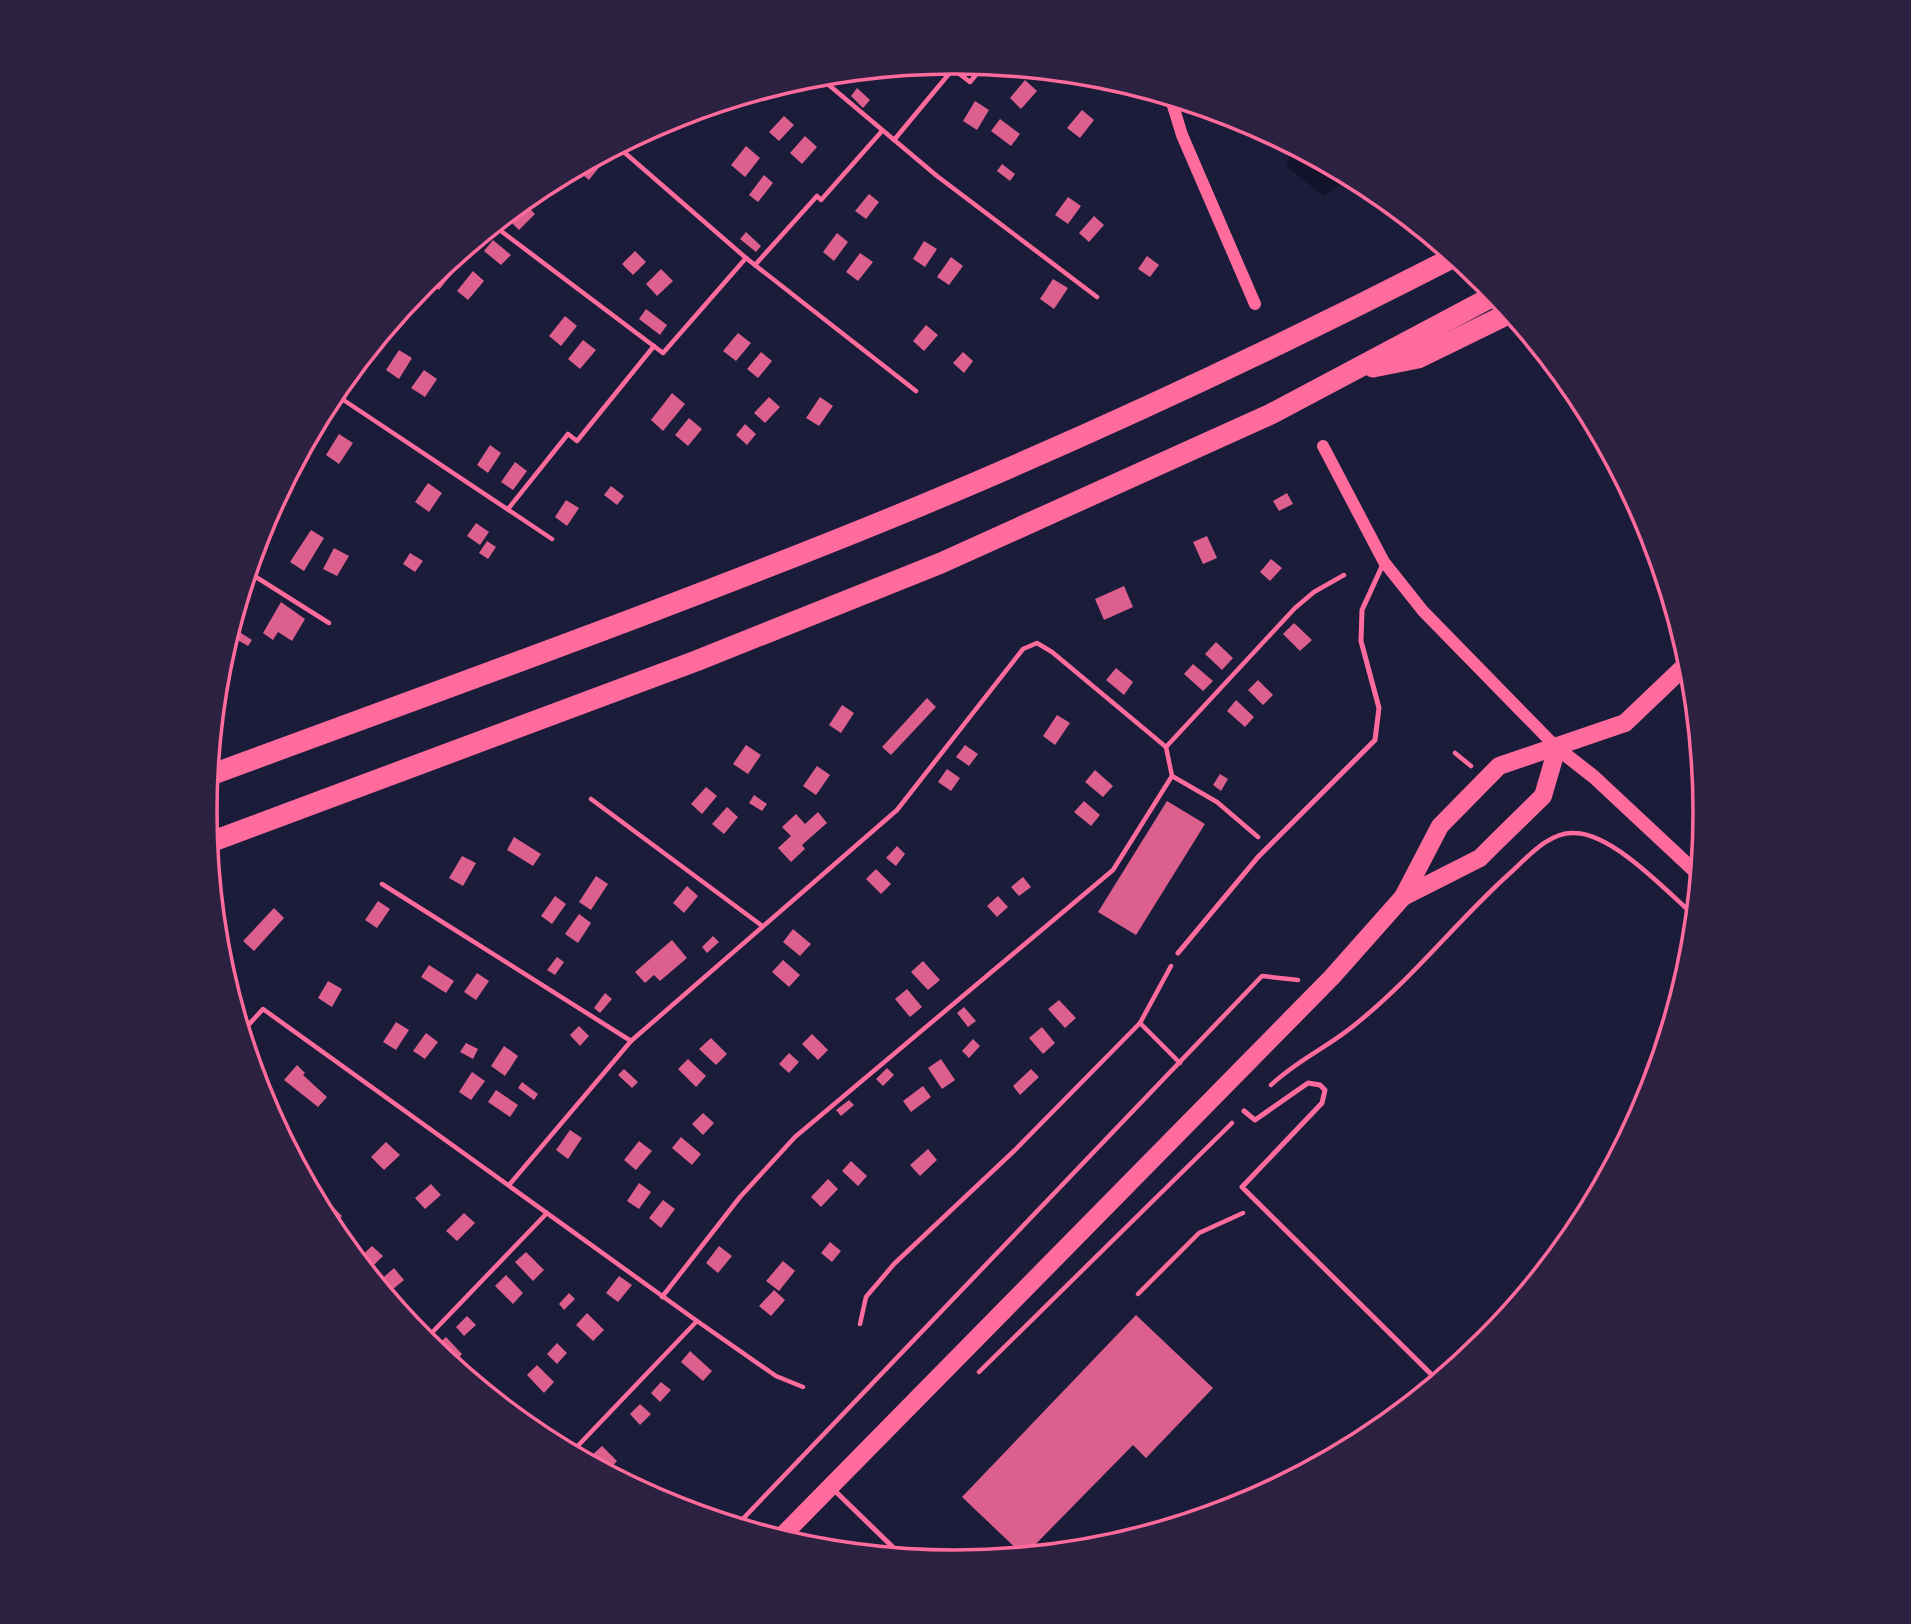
<svg xmlns="http://www.w3.org/2000/svg" width="1911" height="1624" font-family="'Zilla Slab',serif">
<rect width="100%" height="100%" fill="#1b1b3a"/>
<polygon fill="#12122b" points="1293,145 1352,177 1324,196 1286,166"/>
<g fill="#dd5f8e">
<polygon points="1025,80 1037,91 1021,109 1010,98"/>
<polygon points="857,88 870,100 863,108 851,96"/>
<polygon points="975,101 989,110 977,130 963,121"/>
<polygon points="1082,110 1094,120 1080,138 1067,128"/>
<polygon points="784,116 794,125 779,141 769,132"/>
<polygon points="1000,119 1020,134 1011,146 991,131"/>
<polygon points="805,136 817,147 802,164 790,153"/>
<polygon points="746,146 760,158 745,177 731,165"/>
<polygon points="598,156 604,161 589,180 577,170"/>
<polygon points="1002,164 1015,174 1010,181 997,171"/>
<polygon points="764,175 773,183 758,202 749,195"/>
<polygon points="869,194 879,202 866,219 855,211"/>
<polygon points="1068,197 1081,206 1068,224 1055,215"/>
<polygon points="524,203 535,214 519,230 508,219"/>
<polygon points="1094,216 1104,225 1089,242 1079,233"/>
<polygon points="746,232 761,246 756,252 740,239"/>
<polygon points="837,233 848,242 834,261 823,252"/>
<polygon points="493,240 511,255 501,265 484,251"/>
<polygon points="924,241 937,249 925,267 913,259"/>
<polygon points="635,251 646,262 633,275 622,264"/>
<polygon points="860,253 873,262 858,281 846,272"/>
<polygon points="1147,256 1159,265 1150,277 1138,269"/>
<polygon points="951,257 963,266 949,285 937,277"/>
<polygon points="445,264 454,271 439,290 427,280"/>
<polygon points="661,269 673,281 657,296 646,284"/>
<polygon points="473,271 484,281 468,300 457,291"/>
<polygon points="1053,279 1068,288 1054,309 1040,299"/>
<polygon points="646,309 667,325 660,335 639,319"/>
<polygon points="565,316 577,326 561,346 549,336"/>
<polygon points="926,325 938,335 924,351 913,341"/>
<polygon points="738,333 751,343 736,361 723,351"/>
<polygon points="583,340 596,350 580,369 568,359"/>
<polygon points="399,350 412,358 399,379 386,370"/>
<polygon points="761,352 772,361 758,378 747,369"/>
<polygon points="963,352 973,361 964,373 953,363"/>
<polygon points="424,370 437,379 425,397 411,388"/>
<polygon points="672,393 685,404 663,431 651,420"/>
<polygon points="769,397 780,407 765,423 754,413"/>
<polygon points="820,397 833,406 819,426 806,418"/>
<polygon points="689,418 702,429 688,446 675,435"/>
<polygon points="745,424 756,434 747,445 736,435"/>
<polygon points="313,429 321,434 308,455 301,451"/>
<polygon points="339,434 353,443 339,464 326,455"/>
<polygon points="490,445 501,453 488,473 477,465"/>
<polygon points="515,462 527,471 513,490 501,482"/>
<polygon points="428,483 442,493 429,512 415,502"/>
<polygon points="611,486 624,496 617,505 604,495"/>
<polygon points="1287,493 1293,504 1279,511 1273,501"/>
<polygon points="566,500 579,508 567,526 555,517"/>
<polygon points="476,523 489,532 480,545 467,536"/>
<polygon points="311,530 324,538 304,571 290,562"/>
<polygon points="1207,536 1217,558 1203,564 1193,542"/>
<polygon points="487,541 496,547 488,559 479,553"/>
<polygon points="334,548 349,556 337,576 323,569"/>
<polygon points="410,553 423,561 415,572 403,564"/>
<polygon points="1271,559 1282,568 1270,581 1260,572"/>
<polygon points="1124,586 1133,607 1104,620 1095,599"/>
<polygon points="281,602 305,619 292,641 278,632 273,640 263,633"/>
<polygon points="1294,623 1312,640 1300,651 1283,634"/>
<polygon points="233,628 252,640 248,646 229,635"/>
<polygon points="1216,642 1233,658 1222,670 1205,654"/>
<polygon points="1193,664 1213,681 1203,691 1184,674"/>
<polygon points="1116,668 1133,682 1124,695 1106,680"/>
<polygon points="1258,680 1273,695 1263,705 1248,690"/>
<polygon points="927,698 936,707 891,755 882,747"/>
<polygon points="1236,700 1254,717 1245,727 1227,711"/>
<polygon points="842,705 854,713 841,733 829,725"/>
<polygon points="1057,715 1070,723 1055,745 1043,736"/>
<polygon points="746,745 761,755 748,774 733,764"/>
<polygon points="965,745 978,754 969,766 956,757"/>
<polygon points="817,766 830,775 816,795 803,786"/>
<polygon points="947,769 960,778 951,791 938,782"/>
<polygon points="1095,770 1113,786 1103,797 1085,782"/>
<polygon points="1220,774 1228,779 1221,791 1213,785"/>
<polygon points="706,787 717,796 702,814 691,804"/>
<polygon points="754,795 767,804 762,811 749,803"/>
<polygon points="1084,801 1100,815 1091,826 1074,812"/>
<polygon points="1167,801 1205,824 1136,935 1098,912"/>
<polygon points="727,807 738,817 724,834 712,824"/>
<polygon points="818,812 827,823 802,845 805,849 791,862 778,848 791,836 782,827 796,814 805,824"/>
<polygon points="514,837 541,854 533,866 507,850"/>
<polygon points="897,846 905,854 896,866 886,858"/>
<polygon points="462,856 476,863 463,886 449,878"/>
<polygon points="876,869 891,884 881,894 866,879"/>
<polygon points="596,876 608,884 591,910 579,902"/>
<polygon points="1023,877 1031,887 1019,896 1011,887"/>
<polygon points="687,886 698,896 684,913 673,903"/>
<polygon points="555,896 566,904 552,924 541,916"/>
<polygon points="998,896 1008,907 997,917 987,906"/>
<polygon points="378,901 390,909 377,928 365,920"/>
<polygon points="274,908 284,918 254,951 243,941"/>
<polygon points="579,914 591,923 578,943 565,934"/>
<polygon points="793,929 811,944 800,956 783,942"/>
<polygon points="713,936 719,942 707,953 702,947"/>
<polygon points="672,940 687,958 660,981 654,975 645,983 635,972"/>
<polygon points="557,957 564,962 555,975 547,970"/>
<polygon points="783,960 800,975 789,987 772,972"/>
<polygon points="923,961 940,980 928,990 911,972"/>
<polygon points="429,965 454,981 446,993 421,977"/>
<polygon points="477,973 489,981 476,1000 464,992"/>
<polygon points="328,981 342,989 332,1007 318,998"/>
<polygon points="907,989 922,1007 910,1017 895,999"/>
<polygon points="605,993 612,999 600,1013 594,1008"/>
<polygon points="1059,1000 1076,1018 1065,1028 1048,1009"/>
<polygon points="964,1007 976,1021 968,1027 957,1013"/>
<polygon points="396,1022 409,1030 396,1050 383,1042"/>
<polygon points="579,1026 589,1036 580,1046 570,1035"/>
<polygon points="1042,1027 1055,1043 1043,1054 1029,1038"/>
<polygon points="426,1033 438,1042 425,1059 413,1051"/>
<polygon points="812,1034 828,1050 818,1060 802,1044"/>
<polygon points="711,1038 727,1054 716,1065 699,1049"/>
<polygon points="973,1039 980,1046 969,1058 962,1051"/>
<polygon points="466,1043 478,1049 473,1059 460,1052"/>
<polygon points="504,1046 518,1056 505,1076 491,1066"/>
<polygon points="789,1053 799,1062 789,1073 779,1064"/>
<polygon points="688,1059 706,1076 696,1087 678,1069"/>
<polygon points="941,1059 955,1080 942,1089 928,1068"/>
<polygon points="297,1065 305,1073 303,1075 327,1097 318,1107 284,1080"/>
<polygon points="887,1068 894,1075 883,1086 876,1079"/>
<polygon points="624,1069 638,1082 632,1088 618,1075"/>
<polygon points="1031,1069 1039,1077 1020,1095 1013,1086"/>
<polygon points="472,1072 485,1081 471,1100 459,1092"/>
<polygon points="522,1082 538,1094 534,1100 518,1088"/>
<polygon points="923,1086 931,1097 911,1112 903,1101"/>
<polygon points="496,1090 518,1105 510,1117 488,1102"/>
<polygon points="849,1100 854,1105 841,1116 836,1110"/>
<polygon points="703,1113 714,1123 703,1135 692,1124"/>
<polygon points="570,1130 582,1138 568,1159 556,1150"/>
<polygon points="681,1137 701,1154 692,1165 672,1148"/>
<polygon points="639,1141 652,1151 636,1170 624,1160"/>
<polygon points="386,1142 400,1155 384,1170 371,1157"/>
<polygon points="928,1149 937,1160 920,1176 910,1165"/>
<polygon points="851,1161 867,1176 858,1186 842,1171"/>
<polygon points="828,1179 838,1189 821,1207 811,1197"/>
<polygon points="639,1183 651,1192 639,1209 627,1201"/>
<polygon points="431,1184 441,1195 425,1209 415,1198"/>
<polygon points="663,1200 675,1209 661,1228 649,1218"/>
<polygon points="331,1205 342,1216 331,1228 323,1214"/>
<polygon points="464,1213 475,1223 457,1241 446,1231"/>
<polygon points="830,1242 841,1251 832,1262 821,1253"/>
<polygon points="372,1246 383,1256 367,1272 357,1260"/>
<polygon points="719,1246 732,1256 718,1273 706,1263"/>
<polygon points="526,1252 544,1270 533,1281 515,1262"/>
<polygon points="783,1261 795,1271 779,1291 766,1281"/>
<polygon points="394,1268 404,1280 387,1294 377,1283"/>
<polygon points="506,1275 523,1293 513,1304 495,1286"/>
<polygon points="619,1276 632,1285 618,1302 606,1293"/>
<polygon points="774,1290 785,1300 771,1316 759,1306"/>
<polygon points="569,1293 575,1299 564,1310 559,1304"/>
<polygon points="587,1313 604,1330 593,1341 576,1325"/>
<polygon points="1136,1315 1213,1388 1146,1458 1133,1445 1024,1556 962,1497"/>
<polygon points="467,1316 476,1325 464,1336 456,1327"/>
<polygon points="446,1337 462,1354 452,1365 435,1347"/>
<polygon points="557,1343 567,1353 557,1364 547,1354"/>
<polygon points="690,1351 712,1371 703,1381 681,1362"/>
<polygon points="537,1365 554,1382 544,1393 527,1375"/>
<polygon points="661,1382 671,1390 660,1402 651,1393"/>
<polygon points="640,1404 651,1414 640,1425 630,1414"/>
<polygon points="602,1446 617,1461 607,1472 591,1456"/>
</g>
<g fill="none" stroke-linecap="round" stroke-linejoin="round">
<g stroke="#ff6b9d" stroke-width="4.5">
<polyline points="817,75 937,176 1097,297"/>
<polyline points="894,140 953,69 970,82 985,64"/>
<polyline points="617,146 746,258 916,391"/>
<polyline points="493,225 663,353 746,258"/>
<polyline points="755,265 817,196 821,200 882,131"/>
<polyline points="333,393 552,539"/>
<polyline points="508,509 568,434 577,441 654,346"/>
<polyline points="248,572 329,623"/>
<polyline points="1166,747 1295,608 1314,592 1344,575"/>
<polyline points="1455,753 1471,766"/>
<polyline points="591,799 761,925"/>
<polyline points="382,884 631,1041"/>
<polyline points="1171,966 1140,1023 1180,1063"/>
<polyline points="242,1032 263,1009 697,1321 571,1453"/>
<path d="M1271 1085C1297 1060 1330 1046 1357 1023 1412 979 1457 921 1509 874 1527 858 1549 831 1575 833 1614 834 1667 892 1696 917"/>
<polyline points="509,1185 631,1041 897,810 1023,649 1037,643 1052,652 1166,747 1172,776 1217,802 1258,837"/>
<polyline points="1138,1294 1199,1233 1243,1213"/>
<polyline points="662,1297 740,1197 795,1137 1113,870 1172,776"/>
<polyline points="697,1321 776,1376 803,1387"/>
<polyline points="860,1324 866,1297 894,1264 1015,1150 1140,1023"/>
<polyline points="423,1342 547,1213"/>
<polyline points="979,1372 1232,1123"/>
<polyline points="736,1526 1262,976 1298,980"/>
</g>
<g stroke="#ff6b9d" stroke-width="5">
<polyline points="1178,953 1258,857 1375,740 1379,708 1361,641 1362,610 1384,562"/>
<polyline points="1244,1111 1255,1120 1308,1083 1320,1085 1325,1090 1322,1103 1242,1187 1439,1382"/>
<polyline points="832,1488 904,1558"/>
</g>
<g stroke="#ff6b9d" stroke-width="12">
<polyline points="1170,96 1182,135 1255,304"/>
<polyline points="1323,446 1384,562 1423,611 1557,748"/>
</g>
<polyline stroke="#ff6b9d" stroke-width="14" points="1557,748 1594,777 1700,876"/>
<g stroke="#ff6b9d" stroke-width="18">
<polyline points="1403,897 1480,858 1495,843 1543,796 1557,748"/>
<polyline points="779,1539 1332,977 1403,897 1440,826 1499,766 1625,723 1690,661"/>
</g>
<g stroke="#ff6b9d" stroke-width="21">
<polyline points="1373,367 1418,358 1512,312"/>
<path d="M208 776C446 688 685 603 920 506 1102 430 1281 346 1456 256"/>
<polyline points="208,843 696,661 941,563 1271,414 1497,294"/>
</g>
</g>
<path d="M0 0H1911V1624H0ZM217 812a738 738 0 1 1 1476 0a738 738 0 1 1-1476 0Z" fill="#2d2142" fill-rule="evenodd"/>
<path fill="none" stroke="#ff6b9d" stroke-width="3.5" d="M217 812a738 738 0 1 1 1476 0a738 738 0 1 1-1476 0Z"/>
</svg>
